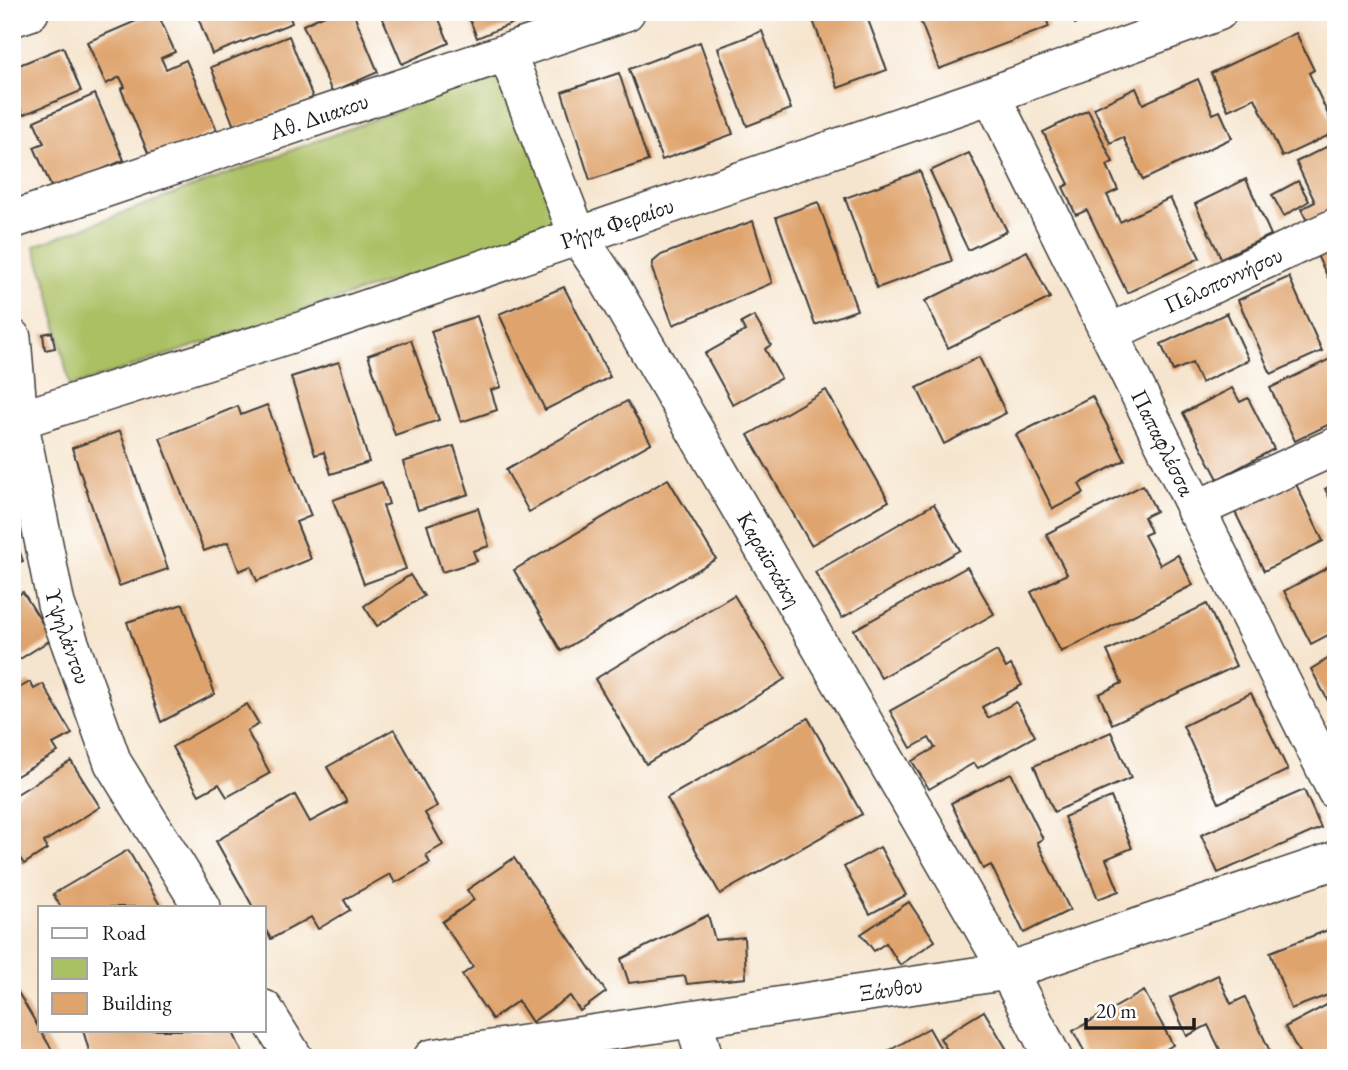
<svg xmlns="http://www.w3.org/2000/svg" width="1348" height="1070" font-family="'EB Garamond',serif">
<rect width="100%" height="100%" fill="#fff"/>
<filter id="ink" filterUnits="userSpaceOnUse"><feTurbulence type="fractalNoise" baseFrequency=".0143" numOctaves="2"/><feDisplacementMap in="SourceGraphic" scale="14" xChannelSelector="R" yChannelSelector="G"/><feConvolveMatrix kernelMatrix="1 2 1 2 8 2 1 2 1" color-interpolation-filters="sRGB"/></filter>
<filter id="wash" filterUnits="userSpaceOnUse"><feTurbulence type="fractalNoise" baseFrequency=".00686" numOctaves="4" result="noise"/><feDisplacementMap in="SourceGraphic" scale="28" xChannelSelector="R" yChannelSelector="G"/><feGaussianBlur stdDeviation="1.57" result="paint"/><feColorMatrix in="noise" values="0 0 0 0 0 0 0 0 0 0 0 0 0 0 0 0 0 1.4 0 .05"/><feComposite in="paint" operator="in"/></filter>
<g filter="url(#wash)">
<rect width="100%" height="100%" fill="#f6e5ce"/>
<polygon fill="#aac064" stroke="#636e40" stroke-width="2" points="510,69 568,223 70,387 49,290 34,246"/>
<g id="blocks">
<g fill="#dfa46e">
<polygon points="157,12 175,52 161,58 166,69 186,60 217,130 151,160 121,89 125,87 120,77 106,84 87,42"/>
<polygon points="196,12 288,12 292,23 212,54"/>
<polygon points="331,12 353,12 378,72 332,92 303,25"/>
<polygon points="380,12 436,12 449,43 402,64"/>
<polygon points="467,12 513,12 516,22 477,38"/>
<polygon points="810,12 865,12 887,70 838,88"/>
<polygon points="917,12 1044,12 1049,27 939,69"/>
<polygon points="1070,12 1103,12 1075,24"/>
<polygon points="762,31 791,109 747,126 718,48"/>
<polygon points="1296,33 1314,70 1309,73 1336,132 1282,157 1255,98 1228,110 1211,73"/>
<polygon points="289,36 313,98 235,129 211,67"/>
<polygon points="700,42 733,134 662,160 629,69"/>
<polygon points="63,47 81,91 23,115 12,88 12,68"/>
<polygon points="619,73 648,161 590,180 562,92"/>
<polygon points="1198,79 1213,114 1220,111 1232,138 1143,180 1123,137 1110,143 1094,108 1136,88 1143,104"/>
<polygon points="95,94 124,160 53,191 34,147 44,143 34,121"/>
<polygon points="1088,110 1113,162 1107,165 1118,190 1107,195 1120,222 1170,198 1200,258 1127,293 1087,210 1076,215 1063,187 1069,184 1043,132"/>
<polygon points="1336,142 1336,215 1310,227 1301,209 1315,202 1296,162"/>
<polygon points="969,153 1007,231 968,250 930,171"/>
<polygon points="920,171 952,261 877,288 845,198"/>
<polygon points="1246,179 1271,235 1221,258 1195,204"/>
<polygon points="1298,181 1309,201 1284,216 1272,195"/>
<polygon points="818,202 857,310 815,325 776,217"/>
<polygon points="753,221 772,283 673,325 652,269 653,262 661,255 695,242"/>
<polygon points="1336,227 1336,294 1309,239"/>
<polygon points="1027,251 1050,298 948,348 925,301"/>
<polygon points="1289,277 1322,351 1271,374 1238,300"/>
<polygon points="564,287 610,377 545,410 499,314"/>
<polygon points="1227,313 1249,360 1201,383 1192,363 1173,371 1161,344"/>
<polygon points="477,316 501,387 491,390 497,410 461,422 431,331"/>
<polygon points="754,316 771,345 765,349 781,378 733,405 705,354 745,331 741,323"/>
<polygon points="52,332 55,348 45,350 43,334"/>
<polygon points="411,340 439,420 395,435 368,355"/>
<polygon points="979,357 1006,413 944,444 917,388"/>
<polygon points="1332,358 1336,366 1336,421 1295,441 1270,388"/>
<polygon points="339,362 369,462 331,474 324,452 315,455 291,377"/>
<polygon points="1232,388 1240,402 1248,398 1274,449 1218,479 1183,413"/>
<polygon points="826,390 889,501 811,545 748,435"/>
<polygon points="1092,396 1125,460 1079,484 1084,493 1053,509 1016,435"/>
<polygon points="627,401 651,443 529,512 506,470"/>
<polygon points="267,405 311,516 296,522 311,559 257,581 251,566 239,571 228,542 204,551 160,438 238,406 241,415"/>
<polygon points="120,431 168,569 119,586 72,448"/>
<polygon points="454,446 469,494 418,510 403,462"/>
<polygon points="668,479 716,559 561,651 514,570"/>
<polygon points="382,482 389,504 383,506 406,569 364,584 333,500"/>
<polygon points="1295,482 1323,541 1264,571 1235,512"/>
<polygon points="1336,483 1336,511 1325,489"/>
<polygon points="1143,485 1156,511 1144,517 1151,532 1144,535 1160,565 1178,555 1193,585 1061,652 1031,592 1067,574 1046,534"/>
<polygon points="934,504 960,550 842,618 815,572"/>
<polygon points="478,508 489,546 473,551 477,561 442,572 427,525"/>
<polygon points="12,529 23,561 12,564"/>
<polygon points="1334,564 1336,568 1336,631 1311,644 1284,591"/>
<polygon points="967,567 994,614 881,678 854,630"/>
<polygon points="410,575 424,596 377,626 364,606"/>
<polygon points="23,592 52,639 12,664 12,599"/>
<polygon points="734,595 785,679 646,764 595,679"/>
<polygon points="183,604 215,694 161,722 127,622"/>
<polygon points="1207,604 1236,666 1112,724 1099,694 1122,683 1107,651"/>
<polygon points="997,651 1006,668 1011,665 1022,685 982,707 988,718 1016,702 1035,736 978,768 974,763 929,789 912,761 935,748 929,738 911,748 890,711"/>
<polygon points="1336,654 1336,708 1333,710 1311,669"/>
<polygon points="30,682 34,689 43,684 72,734 53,744 58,752 13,778 12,692"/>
<polygon points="1251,693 1288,770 1219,803 1183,726"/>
<polygon points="247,704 259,724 247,731 270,773 227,797 219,784 199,795 172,747"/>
<polygon points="808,718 862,814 720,894 667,798"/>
<polygon points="394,729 437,806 425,813 443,845 426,855 430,863 395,883 390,874 344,900 350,910 318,929 311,917 271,939 264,927 264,907 253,907 216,841 295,795 310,822 347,802 327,767"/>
<polygon points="1111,732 1131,778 1054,812 1034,766"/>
<polygon points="71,761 100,807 44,842 47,849 24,864 12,846 12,797"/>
<polygon points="1011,773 1043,839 1037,842 1070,910 1024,933 991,865 983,869 951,803"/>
<polygon points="1304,790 1321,828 1218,873 1201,835"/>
<polygon points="1111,797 1132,848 1106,859 1119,891 1098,899 1064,817"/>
<polygon points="880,847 906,895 870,914 844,867"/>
<polygon points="128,850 161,907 61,907 53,894"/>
<polygon points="514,858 606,992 580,1011 570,996 532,1022 518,1001 492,1019 462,975 473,967 442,922 474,900 467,890"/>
<polygon points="909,902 935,941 900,965 886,943 874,951 861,934"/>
<polygon points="708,915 715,940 744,937 746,978 687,984 685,976 629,983 621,959"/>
<polygon points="1336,927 1336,992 1291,1009 1270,952"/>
<polygon points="1218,975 1231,1004 1245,997 1273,1058 1224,1058 1208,1025 1187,1036 1170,998"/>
<polygon points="12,982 40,1030 57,1058 12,1058"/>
<polygon points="1144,991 1173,1045 1151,1058 1088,1058 1073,1031"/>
<polygon points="1336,1000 1336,1058 1302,1058 1285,1027"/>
<polygon points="984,1011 1012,1058 952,1058 940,1038"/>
<polygon points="929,1028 946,1058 888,1058 885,1053"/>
<polygon points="83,1030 232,1030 244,1056 240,1058 91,1058"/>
</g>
</g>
</g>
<g filter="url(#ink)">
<use href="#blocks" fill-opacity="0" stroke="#3d3a37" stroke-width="2"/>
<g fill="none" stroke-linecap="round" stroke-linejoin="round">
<defs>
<g id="minor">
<polyline points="12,18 30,12"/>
<path id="s1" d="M507 53 578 236 609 282 1008 971 1053 1058"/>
<path id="s2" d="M991 95 1336 791"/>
<path id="s3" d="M12 220 626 12"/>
<path id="s4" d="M1109 333 1336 227"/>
<path id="s5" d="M12 338 19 420 56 604 113 763 202 907"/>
<path id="s6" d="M12 422 307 329 991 95 1218 12"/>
<polyline points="1195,510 1336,446"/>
<polyline points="264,1009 294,1058"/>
<polyline points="694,1020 704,1058"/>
<path id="s7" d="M432 1058 1008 971 1336 860"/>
</g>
</defs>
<use href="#minor" stroke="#3d3a37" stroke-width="40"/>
<use href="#minor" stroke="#fff" stroke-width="37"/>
</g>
</g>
<g text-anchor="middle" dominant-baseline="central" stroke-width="6" stroke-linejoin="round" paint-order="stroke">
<g font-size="23" fill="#1c1c1c" stroke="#fff">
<text stroke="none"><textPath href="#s3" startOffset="324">Αθ. Διιακου</textPath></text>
<text stroke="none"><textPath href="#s6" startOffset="637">Ρήγα Φεραίου</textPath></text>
<text stroke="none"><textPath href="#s4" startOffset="126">Πελοποννήσου</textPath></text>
<text stroke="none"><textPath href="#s2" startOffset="388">Παπαφλέσσα</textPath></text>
<text stroke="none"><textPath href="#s1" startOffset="572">Καραϊσκάκη</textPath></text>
<text stroke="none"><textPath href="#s5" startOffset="304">Υψηλάντου</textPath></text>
<text stroke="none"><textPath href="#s7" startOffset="464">Ξάνθου</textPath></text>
</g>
</g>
<rect width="1348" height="1070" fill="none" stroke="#fff" stroke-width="42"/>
<rect x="38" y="906" width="228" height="126" fill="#ffffff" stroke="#a4a4a4" stroke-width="2"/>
<rect x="52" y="928" width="35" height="10" fill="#ffffff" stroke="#a4a4a4" stroke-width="2"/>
<text x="102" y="940" font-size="21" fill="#1c1c1c">Road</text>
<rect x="52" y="958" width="35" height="21" fill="#aac064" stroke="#a4a4a4" stroke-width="2"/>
<text x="102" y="976" font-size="21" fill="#1c1c1c">Park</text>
<rect x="52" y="993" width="35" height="21" fill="#dfa46e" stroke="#a4a4a4" stroke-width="2"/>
<text x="102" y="1010" font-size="21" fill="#1c1c1c">Building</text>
<path d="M1086 1018v10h108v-10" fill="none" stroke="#1c1c1c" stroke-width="3.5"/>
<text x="1096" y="1018" font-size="21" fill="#1c1c1c" stroke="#ffffff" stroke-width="5" paint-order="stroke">20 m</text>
</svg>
